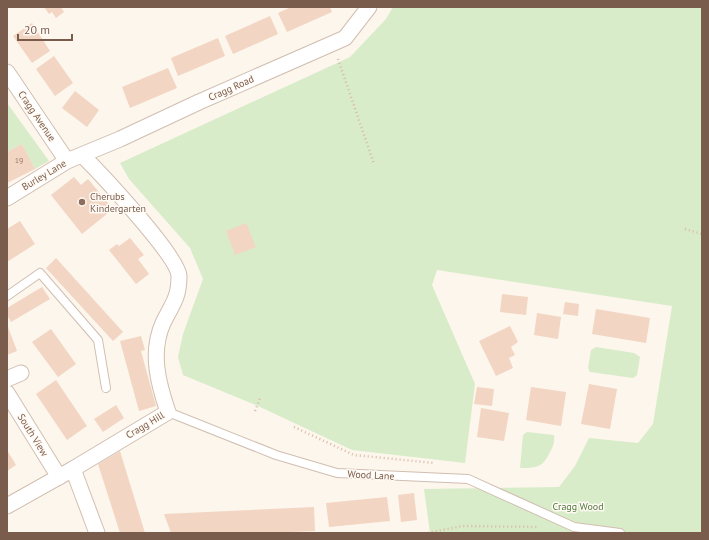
<svg xmlns="http://www.w3.org/2000/svg" width="709" height="540" font-family="'PT Sans',sans-serif">
<rect width="100%" height="100%" fill="#fdf6ec"/>
<g fill="#d8ecc9">
<polygon points="393,7 702,7 702,533 430,533 424,489 559,487 575,466 589,438 638,443 653,424 672,306 437,270 432,285 475,384 465,463 352,450 260,407 183,375 178,357 183,334 203,279 190,248 129,179 120,163 350,57 386,19"/>
<polygon points="7,103 49,161 35,169 22,144 7,152"/>
<polygon points="596,347 634,353 640,357 637,375 633,378 590,372 588,368 591,350"/>
<path d="M527 432 554 435C555 442 553 447 549 454 542 468 535 468 520 468L523 435Z"/>
</g>
<g fill="#f3d5c3">
<polygon points="44,7 61,7 64,12 56,18 52,12 49,14"/>
<polygon points="291,7 330,7 332,12 287,32 278,13"/>
<polygon points="270,16 278,34 233,54 225,36"/>
<polygon points="32,23 50,51 32,63 13,36"/>
<polygon points="218,38 225,56 178,76 171,58"/>
<polygon points="54,56 73,83 55,96 36,69"/>
<polygon points="168,68 177,88 130,108 122,87"/>
<polygon points="75,91 99,110 87,127 62,108"/>
<polygon points="22,144 35,169 7,183 7,152"/>
<polygon points="74,177 81,185 88,179 113,209 82,234 51,195"/>
<polygon points="20,221 35,244 7,262 7,229"/>
<polygon points="246,223 256,247 235,255 226,231"/>
<polygon points="130,238 144,255 138,259 149,274 136,284 109,250 117,244 119,246"/>
<polygon points="56,258 123,332 113,341 46,268"/>
<polygon points="42,287 50,299 11,322 7,315 7,308"/>
<polygon points="502,294 528,297 526,315 500,312"/>
<polygon points="565,302 579,304 578,316 563,314"/>
<polygon points="596,309 650,318 646,343 592,334"/>
<polygon points="537,313 561,317 558,339 534,335"/>
<polygon points="510,326 518,342 511,347 515,355 509,358 513,368 496,376 479,341"/>
<polygon points="8,327 17,351 7,355 7,328"/>
<polygon points="51,329 76,364 58,377 32,342"/>
<polygon points="141,336 145,350 141,351 156,406 139,411 120,341"/>
<polygon points="56,380 87,426 67,440 36,394"/>
<polygon points="589,384 617,389 610,429 581,424"/>
<polygon points="477,387 494,389 492,406 474,404"/>
<polygon points="531,387 566,392 561,426 526,420"/>
<polygon points="116,405 124,418 103,432 94,419"/>
<polygon points="481,408 509,413 504,441 477,437"/>
<polygon points="7,450 16,465 7,471"/>
<polygon points="120,451 145,533 120,533 98,464"/>
<polygon points="414,493 417,520 401,522 398,495"/>
<polygon points="387,497 390,521 329,527 326,503"/>
<polygon points="314,507 315,531 266,533 171,533 164,514"/>
</g>
<g fill="none" stroke-linecap="round" stroke-linejoin="round">
<defs>
<g id="service">
<polyline points="7,296 40,273 98,340 106,388"/>
<polyline points="168,412 276,455 337,473 468,479 574,527 620,533"/>
</g>
<g id="minor">
<polyline points="7,72 67,161"/>
<polyline points="7,198 67,161 120,139 199,102 345,38 369,7"/>
<polyline points="7,379 21,373"/>
<polyline points="7,393 59,477"/>
<polyline points="73,469 97,533"/>
<path d="M7 506 73 469 168 412C158 383 150 352 163 323 172 304 179 299 179 276 178 256 100 173 83 156"/>
</g>
</defs>
<use href="#service" stroke="#d1beb0" stroke-width="10"/>
<use href="#minor" stroke="#d1beb0" stroke-width="17"/>
<g stroke="#d9b8a5" stroke-width="2.5" stroke-dasharray="1 3" stroke-linecap="butt">
<polyline points="338,59 374,164"/>
<polyline points="685,229 702,234"/>
<polyline points="255,411 260,398"/>
<polyline points="294,427 354,455 434,463"/>
<polyline points="428,533 462,526 539,527"/>
</g>
<use href="#service" stroke="#fff" stroke-width="8"/>
<use href="#minor" stroke="#fff" stroke-width="15"/>
</g>
<circle fill="#8d6e63" stroke="#fffaf3" stroke-width="1.5" cx="82" cy="202" r="4"/>
<g text-anchor="middle" dominant-baseline="central" stroke-width="3" stroke-linejoin="round" paint-order="stroke">
<g font-size="8" fill="#987a6a">
<text x="19" y="160">19</text>
</g>
<g font-size="10" fill="#7a5c4d" stroke="#fffaf3">
<text transform="translate(231 88) rotate(-24)">Cragg Road</text>
<text transform="translate(37 116) rotate(56)">Cragg Avenue</text>
<text transform="translate(44 175) rotate(-31)">Burley Lane</text>
<text transform="translate(145 425) rotate(-31)">Cragg Hill</text>
<text transform="translate(33 435) rotate(58)">South View</text>
<text transform="translate(371 475) rotate(3)">Wood Lane</text>
</g>
<g font-size="10" fill="#785e54" stroke="#fffaf3" text-anchor="start">
<text x="90" y="196">Cherubs<tspan x="90" dy="12">Kindergarten</tspan></text>
</g>
<g font-size="10" fill="#537a41" stroke="#fffaf3">
<text x="578" y="506">Cragg Wood</text>
</g>
</g>
<rect width="709" height="540" fill="none" stroke="#7a5c4d" stroke-width="16"/>
<path d="M18 34v6h54v-6" fill="none" stroke="#7a5c4d" stroke-width="2"/>
<text x="24" y="34" font-size="12" fill="#7a5c4d" stroke="#fffaf3" stroke-width="3" paint-order="stroke">20 m</text>
</svg>
